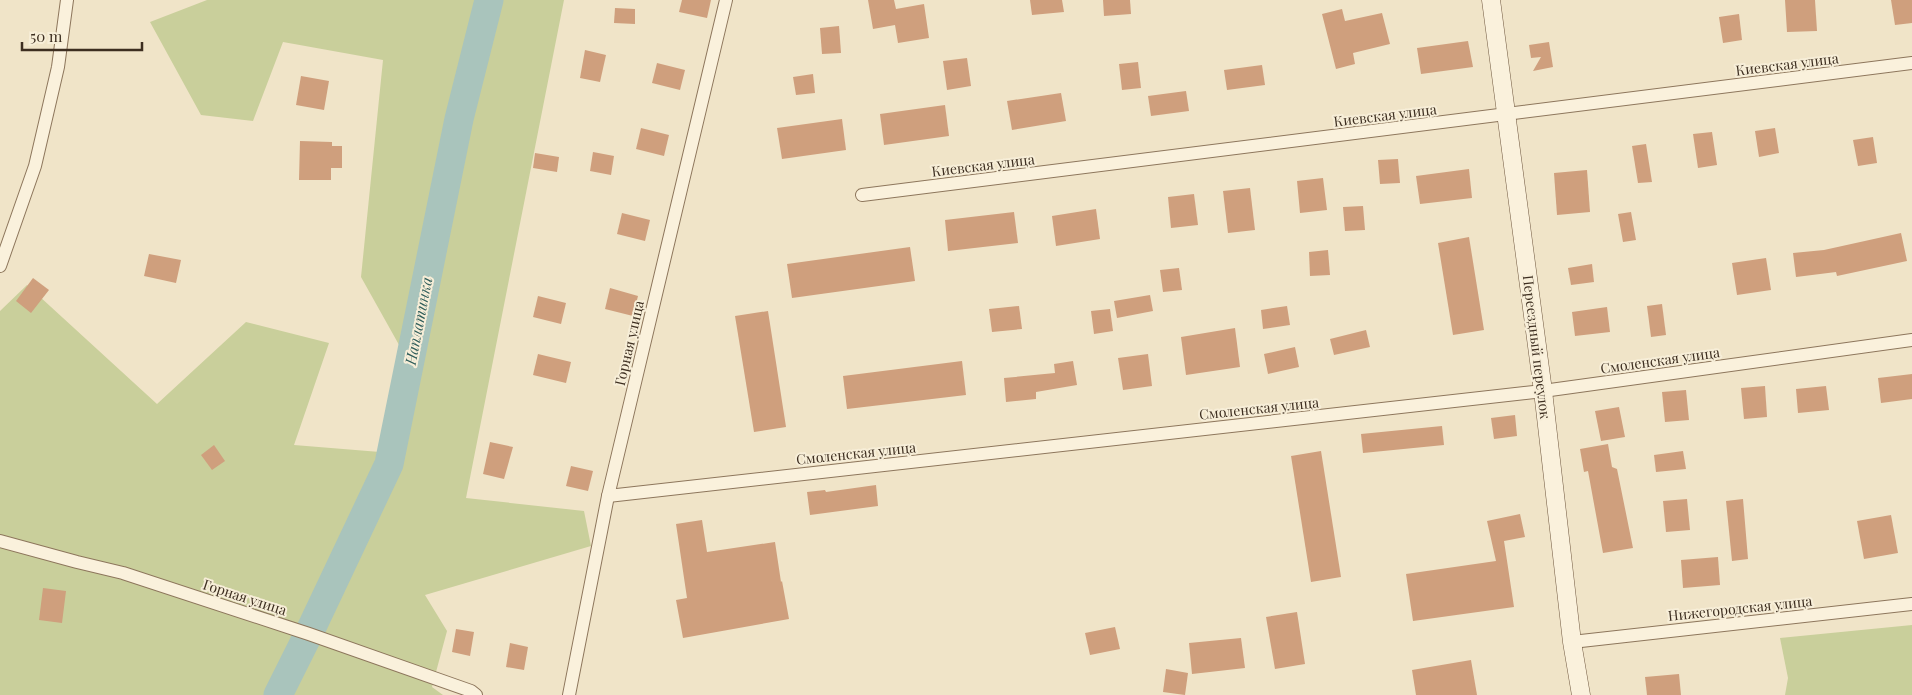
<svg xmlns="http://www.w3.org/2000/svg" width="1912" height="695" font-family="'Playfair Display',serif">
<rect width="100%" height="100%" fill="#f0e4c8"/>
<g fill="#c9cf9b">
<polygon points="207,0 564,0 466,498 584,511 591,546 425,595 447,631 432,687 443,695 0,695 0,311 27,285 157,404 246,322 329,343 294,445 380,452 403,352 361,277 383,60 283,42 253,121 201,115 150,22"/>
<polygon points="1912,625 1912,695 1785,695 1788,678 1780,638"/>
</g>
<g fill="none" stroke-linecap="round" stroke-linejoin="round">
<g stroke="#a9c4bc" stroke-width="29">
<polyline points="311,629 389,464 459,119 489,0"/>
<polyline points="278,695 306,639"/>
</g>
</g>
<g fill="#cf9f7d">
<polygon points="682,0 711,0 707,18 679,12"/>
<polygon points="868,0 894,0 896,9 924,4 929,38 898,43 895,25 873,29"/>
<polygon points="1030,0 1062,0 1064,12 1032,15"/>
<polygon points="1103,0 1130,0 1131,14 1104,16"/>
<polygon points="1785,0 1815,0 1817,31 1787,32"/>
<polygon points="1891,0 1912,0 1912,23 1895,25"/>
<polygon points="615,8 635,9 635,24 614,23"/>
<polygon points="1342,9 1345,21 1382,13 1390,44 1353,53 1355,64 1336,69 1322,14"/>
<polygon points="1739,14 1742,40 1723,43 1719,17"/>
<polygon points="839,26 841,53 822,54 820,28"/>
<polygon points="1468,41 1473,67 1421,74 1417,48"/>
<polygon points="1549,42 1553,67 1533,71 1541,57 1531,58 1529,45"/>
<polygon points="585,50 606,55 600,82 580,78"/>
<polygon points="967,58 971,86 947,90 943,61"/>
<polygon points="1138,62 1141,88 1122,90 1119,64"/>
<polygon points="657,63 685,70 680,90 652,83"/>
<polygon points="1262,65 1265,85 1227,90 1224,70"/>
<polygon points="813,74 815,93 796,95 793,77"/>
<polygon points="301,76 329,81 324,110 296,105"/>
<polygon points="1186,91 1189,111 1151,116 1148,96"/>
<polygon points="1061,93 1066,121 1012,130 1007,101"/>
<polygon points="945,105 949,136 884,145 880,114"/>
<polygon points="842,119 846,150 782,159 777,128"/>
<polygon points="641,128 669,135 664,156 636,149"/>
<polygon points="1775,128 1779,153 1759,157 1755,131"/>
<polygon points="1712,132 1717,165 1698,168 1693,134"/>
<polygon points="1873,137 1877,163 1858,166 1853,140"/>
<polygon points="300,141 332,142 332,146 342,146 342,168 331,168 331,180 299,180"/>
<polygon points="1646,144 1652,182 1638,183 1632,146"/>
<polygon points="593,152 614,156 611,175 590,171"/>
<polygon points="535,153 559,157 557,172 533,168"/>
<polygon points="1398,159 1400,183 1380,184 1378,160"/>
<polygon points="1469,169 1472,198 1420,204 1416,176"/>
<polygon points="1587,170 1590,212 1557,215 1554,173"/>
<polygon points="1323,178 1327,210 1300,213 1297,181"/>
<polygon points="1250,188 1255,230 1228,233 1223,191"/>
<polygon points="1194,194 1198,225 1171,228 1168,197"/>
<polygon points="1363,206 1365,230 1345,231 1343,207"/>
<polygon points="1096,209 1100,239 1056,246 1052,216"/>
<polygon points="1014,212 1018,243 948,251 945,220"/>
<polygon points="1631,212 1636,240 1623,242 1618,214"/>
<polygon points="622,213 650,220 645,241 617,234"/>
<polygon points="1901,233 1907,261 1837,276 1836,272 1796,277 1793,253 1824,250"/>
<polygon points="1469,237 1484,330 1453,335 1438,243"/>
<polygon points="910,247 915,281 792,298 787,264"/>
<polygon points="1328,250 1330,275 1310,276 1309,252"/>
<polygon points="149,254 181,260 176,283 144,276"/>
<polygon points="1766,258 1771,290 1737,295 1732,263"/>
<polygon points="1592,264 1594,282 1571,285 1568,268"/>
<polygon points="1179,268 1182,290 1163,292 1160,270"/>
<polygon points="33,278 49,290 31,313 16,301"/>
<polygon points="610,288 638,296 633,316 605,309"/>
<polygon points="1150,295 1153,311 1117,318 1114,301"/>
<polygon points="538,296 566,303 561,324 533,317"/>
<polygon points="1662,304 1666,335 1651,337 1647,306"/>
<polygon points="1019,306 1022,329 992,332 989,309"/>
<polygon points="1287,306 1290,325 1263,329 1261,310"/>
<polygon points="1607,307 1610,332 1575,336 1572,312"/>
<polygon points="1110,309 1113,331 1094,334 1091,311"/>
<polygon points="768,311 786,427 754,432 735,316"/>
<polygon points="1235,328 1240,367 1186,375 1181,337"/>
<polygon points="1366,330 1370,347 1334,355 1330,339"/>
<polygon points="1295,347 1299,367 1268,374 1264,354"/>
<polygon points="538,354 571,362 566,383 533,375"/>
<polygon points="1148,354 1152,386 1123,390 1118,358"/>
<polygon points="962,361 966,395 847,409 843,376"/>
<polygon points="1073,361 1077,385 1036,392 1036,399 1006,402 1004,378 1055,373 1054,364"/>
<polygon points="1912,374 1912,399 1881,403 1878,378"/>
<polygon points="1765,386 1767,417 1744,419 1741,388"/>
<polygon points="1826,386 1829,410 1798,413 1796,389"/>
<polygon points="1686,390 1689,420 1665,422 1662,392"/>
<polygon points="1619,407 1625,437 1601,441 1595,411"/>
<polygon points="1515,415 1517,436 1494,439 1491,418"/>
<polygon points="1442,426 1444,445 1363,453 1361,434"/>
<polygon points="490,442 513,447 504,479 483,474"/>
<polygon points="1608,444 1612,467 1617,469 1633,548 1603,553 1588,471 1584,472 1580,449"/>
<polygon points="214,445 225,461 212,470 201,455"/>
<polygon points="1321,451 1341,577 1311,582 1291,456"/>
<polygon points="1683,451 1686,469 1656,472 1654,455"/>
<polygon points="571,466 593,471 588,491 566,486"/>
<polygon points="876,485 878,506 810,515 807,492 825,490 826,492"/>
<polygon points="1687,499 1690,530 1666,532 1663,501"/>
<polygon points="1743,499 1748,559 1732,561 1726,501"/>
<polygon points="1520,514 1525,537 1504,541 1514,607 1413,621 1406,574 1496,561 1487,521"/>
<polygon points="1891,515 1898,553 1864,559 1857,521"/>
<polygon points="702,520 707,552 775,542 781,582 782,581 789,619 683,638 676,600 687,598 676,524"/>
<polygon points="1718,557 1720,585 1683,588 1681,560"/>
<polygon points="43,588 66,591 62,623 39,620"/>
<polygon points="1297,612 1305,664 1275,669 1266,617"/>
<polygon points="1115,627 1120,649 1090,655 1085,633"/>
<polygon points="456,629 474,632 470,656 452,652"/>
<polygon points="1241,638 1245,668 1192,674 1189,643"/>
<polygon points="510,643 528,647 524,670 506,667"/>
<polygon points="1471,660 1477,695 1416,695 1412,670"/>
<polygon points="1166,669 1188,673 1185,695 1163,692"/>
<polygon points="1679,674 1681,695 1647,695 1645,677"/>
</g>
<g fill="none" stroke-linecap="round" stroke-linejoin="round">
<defs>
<g id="street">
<polyline points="862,195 1912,63"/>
<polyline points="0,266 35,166 58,67 67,0"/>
<polyline points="608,496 1543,391 1912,340"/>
<polyline points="0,541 77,562 123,573 309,634 471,691 476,695"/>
<polyline points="1572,642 1912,604"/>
<polyline points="569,695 608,496 726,0"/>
</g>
<polyline id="secondary" points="1491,0 1543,391 1572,642 1581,695"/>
</defs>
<use href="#street" stroke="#8d765c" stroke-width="14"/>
<use href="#secondary" stroke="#6f573f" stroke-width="19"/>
<use href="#street" stroke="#faf1dc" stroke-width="12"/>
<use href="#secondary" stroke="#faf1dc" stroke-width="18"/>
</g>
<g text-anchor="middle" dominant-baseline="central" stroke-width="4" stroke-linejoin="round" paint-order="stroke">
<g font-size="14" fill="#3d2e20" stroke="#f7eed8">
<text transform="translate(1787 64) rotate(-7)">Киевская улица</text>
<text transform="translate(1385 115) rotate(-7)">Киевская улица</text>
<text transform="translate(983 165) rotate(-7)">Киевская улица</text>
<text transform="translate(629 343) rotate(-77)">Горная улица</text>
<text transform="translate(1537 347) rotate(83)">Переездный переулок</text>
<text transform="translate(1660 360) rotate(-8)">Смоленская улица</text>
<text transform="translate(1259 408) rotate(-6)">Смоленская улица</text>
<text transform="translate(856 453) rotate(-6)">Смоленская улица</text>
<text transform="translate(245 597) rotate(18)">Горная улица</text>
<text transform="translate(1740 608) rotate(-6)">Нижегородская улица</text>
</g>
<g font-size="15" font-style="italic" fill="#2f5d5a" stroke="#f7eed8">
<text transform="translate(418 321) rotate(-79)">Наплатинка</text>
</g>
</g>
<path d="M22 42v8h120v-8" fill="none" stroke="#3d2e20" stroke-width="2.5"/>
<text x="30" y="42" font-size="15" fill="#3d2e20" stroke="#f7eed8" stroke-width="4" paint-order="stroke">50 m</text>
</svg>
